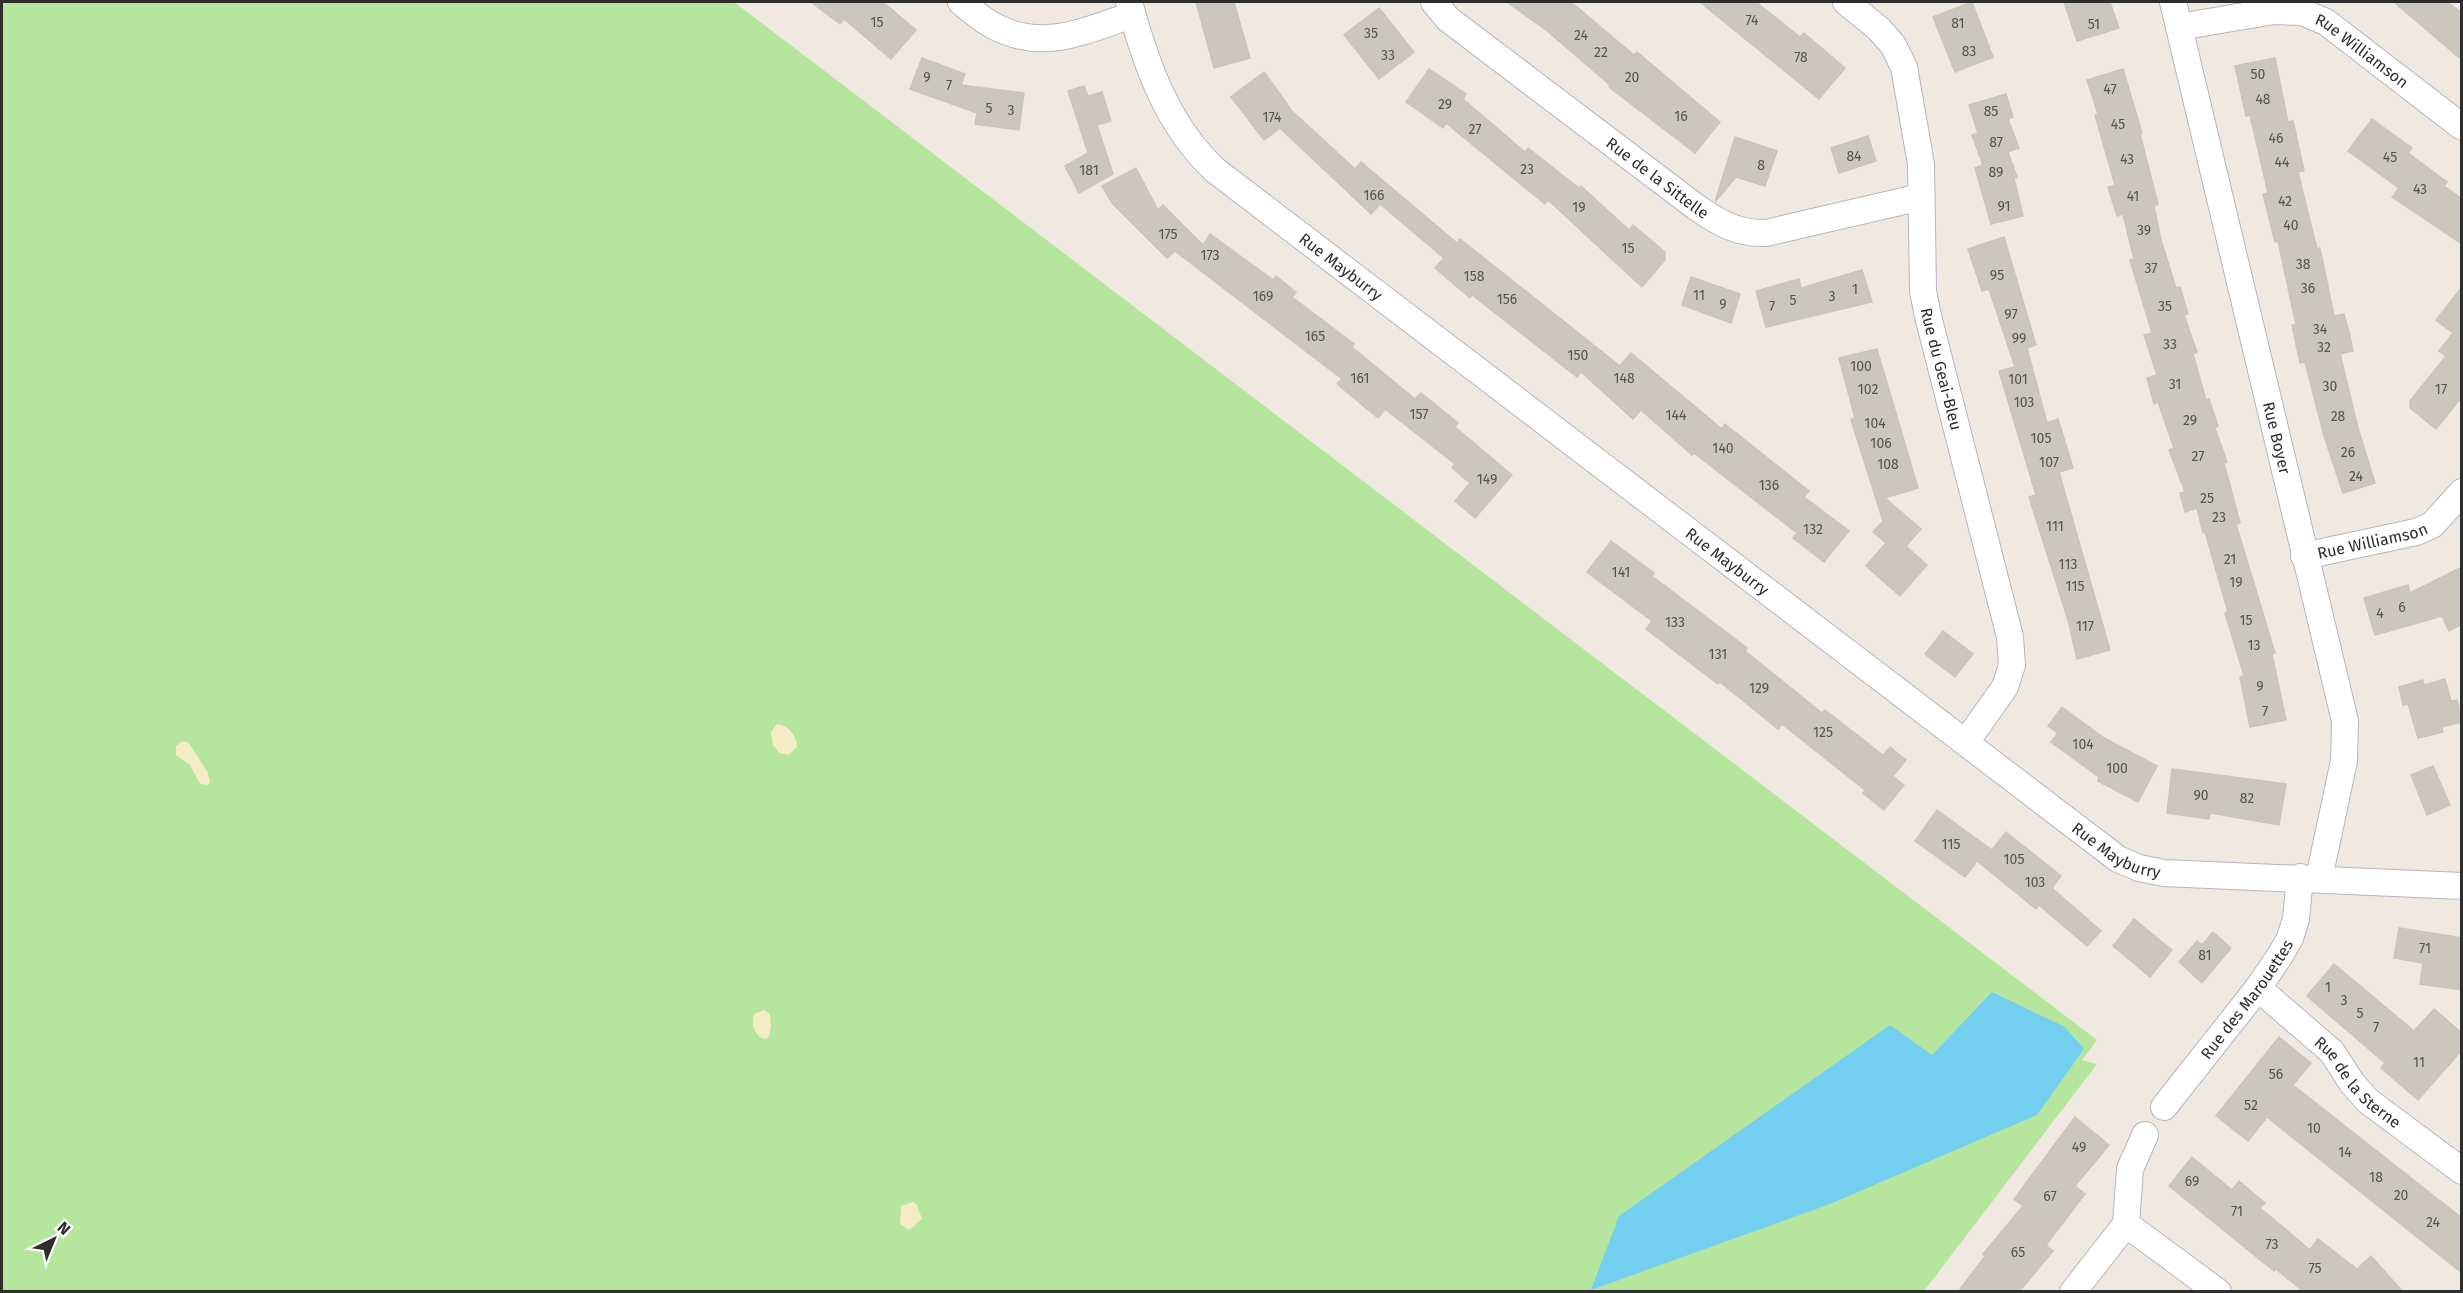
<svg xmlns="http://www.w3.org/2000/svg" width="2463" height="1293" font-family="'Fira Sans',sans-serif">
<rect width="100%" height="100%" fill="#efe9e1"/>
<polygon fill="#b6e59e" points="2,2 734,2 2097,1040 2082,1060 2097,1064 1924,1291 2,1291"/>
<g fill="#f3ecc5">
<path d="M777 724C788 725 797 736 797 747L789 755 779 753 773 745 771 732Z"/>
<polygon points="182,741 189,743 208,773 210,782 208,785 200,784 190,765 176,755 176,746"/>
<path d="M764 1010 770 1014 771 1027 769 1037 765 1039C754 1037 751 1022 754 1014Z"/>
<polygon points="913,1202 917,1205 922,1219 909,1230 900,1224 901,1206"/>
</g>
<polygon fill="#75cff0" points="1992,992 2065,1027 2084,1049 2037,1115 1830,1204 1591,1290 1619,1216 1890,1025 1932,1055"/>
<g fill="#cbc7bf" stroke="#cbc5ba" stroke-width="1.5">
<polygon points="811,2 883,2 916,30 891,59 844,19 840,24"/>
<polygon points="1196,2 1234,2 1250,58 1214,68"/>
<polygon points="1507,2 1571,2 1634,55 1637,52 1720,122 1695,153 1609,87 1610,85 1546,30"/>
<polygon points="1700,2 1756,2 1800,37 1804,33 1845,68 1819,99"/>
<polygon points="1972,2 1993,57 1955,72 1933,17"/>
<polygon points="2064,2 2110,2 2119,28 2077,41"/>
<polygon points="2394,2 2447,2 2462,13 2462,60"/>
<polygon points="1379,8 1414,52 1379,79 1344,35"/>
<polygon points="922,58 965,74 961,85 1024,93 1019,130 975,124 977,113 910,89"/>
<polygon points="2275,58 2288,122 2293,121 2304,171 2298,172 2317,249 2320,248 2334,316 2344,314 2349,332 2353,351 2340,354 2358,428 2375,483 2343,493 2324,436 2305,362 2300,363 2292,325 2296,325 2278,241 2275,242 2263,194 2268,193 2250,115 2246,116 2235,66"/>
<polygon points="1429,69 1466,94 1463,99 1525,152 1528,148 1579,188 1581,186 1629,230 1633,225 1665,252 1665,260 1642,287 1548,200 1545,204 1446,123 1443,128 1406,102"/>
<polygon points="2123,69 2142,133 2140,134 2158,204 2154,206 2161,240 2176,288 2180,287 2188,314 2184,315 2197,352 2193,354 2206,400 2209,399 2218,426 2215,428 2227,462 2224,463 2240,523 2236,524 2275,653 2272,654 2286,720 2250,727 2240,677 2244,676 2225,613 2228,612 2205,532 2203,533 2197,508 2185,512 2180,493 2185,492 2169,450 2174,448 2158,402 2154,404 2147,378 2157,375 2144,335 2152,333 2130,260 2134,259 2123,214 2117,216 2108,187 2115,185 2095,115 2098,114 2087,80"/>
<polygon points="1264,72 1292,111 1355,169 1361,162 1457,243 1460,239 1620,366 1631,353 1722,429 1725,424 1809,491 1804,497 1849,531 1824,562 1793,538 1797,533 1694,453 1692,455 1641,410 1633,419 1581,372 1577,377 1472,295 1470,298 1435,268 1444,258 1380,204 1371,214 1280,128 1264,140 1231,97"/>
<polygon points="1084,86 1088,96 1102,92 1111,121 1097,125 1113,174 1079,193 1065,166 1088,153 1068,91"/>
<polygon points="2006,94 2013,117 2008,119 2019,148 2008,152 2017,177 2014,178 2023,216 1991,224 1975,168 1983,165 1972,135 1978,133 1969,105"/>
<polygon points="2372,119 2412,148 2408,153 2447,182 2444,186 2462,199 2462,244 2392,197 2399,188 2348,151"/>
<polygon points="1868,136 1876,161 1839,173 1831,148"/>
<polygon points="1735,137 1777,151 1765,186 1736,177 1715,202"/>
<polygon points="1136,168 1158,210 1163,205 1203,245 1210,234 1273,280 1276,276 1296,292 1292,297 1354,344 1352,347 1415,399 1421,393 1458,423 1455,427 1512,475 1475,518 1455,501 1470,483 1452,468 1455,464 1385,409 1378,418 1337,384 1342,379 1175,251 1167,258 1112,203 1102,186"/>
<polygon points="2004,237 2036,345 2027,348 2047,423 2058,419 2073,468 2059,472 2110,650 2077,659 2068,620 2029,497 2036,495 1999,371 2015,367 1989,289 1982,291 1968,249"/>
<polygon points="1862,270 1872,302 1766,327 1756,291 1799,279 1801,288"/>
<polygon points="1691,277 1740,294 1731,323 1682,305"/>
<polygon points="2462,287 2462,397 2436,429 2410,408 2410,401 2446,356 2439,351 2453,333 2436,320"/>
<polygon points="1877,349 1918,488 1885,498 1921,529 1906,546 1927,565 1900,596 1866,566 1886,543 1873,532 1883,521 1851,420 1855,418 1839,358"/>
<polygon points="1611,541 1654,573 1652,576 1747,648 1745,651 1822,713 1825,710 1883,755 1890,747 1906,760 1893,776 1904,785 1884,810 1863,793 1865,790 1782,724 1778,729 1720,682 1718,684 1646,629 1652,621 1587,572"/>
<polygon points="2462,567 2462,624 2449,631 2442,616 2375,635 2364,598 2408,585 2410,593"/>
<polygon points="1943,631 1973,654 1955,677 1925,654"/>
<polygon points="2445,679 2451,701 2457,700 2462,722 2442,727 2443,732 2418,738 2408,704 2403,705 2399,687 2423,680 2424,685"/>
<polygon points="2062,707 2104,738 2157,766 2138,802 2098,781 2099,777 2051,742 2058,733 2048,726"/>
<polygon points="2433,766 2450,805 2427,815 2411,775"/>
<polygon points="2172,769 2286,784 2279,825 2210,813 2209,819 2167,813"/>
<polygon points="1937,810 1992,850 2006,832 2061,876 2052,888 2101,931 2087,946 2039,905 2036,909 1977,861 1965,877 1915,841"/>
<polygon points="2134,919 2172,950 2150,977 2113,946"/>
<polygon points="2399,928 2462,938 2462,990 2420,984 2423,963 2394,958"/>
<polygon points="2213,932 2231,948 2202,983 2179,962 2197,941 2202,945"/>
<polygon points="2334,964 2414,1031 2434,1009 2462,1033 2462,1050 2418,1100 2381,1068 2385,1063 2307,996"/>
<polygon points="2279,1037 2311,1063 2293,1085 2462,1218 2462,1273 2267,1117 2248,1141 2216,1116"/>
<polygon points="2075,1117 2109,1145 2075,1186 2085,1194 2046,1245 2053,1251 2019,1292 1958,1292 1985,1256 1983,1254 2023,1206 2014,1199"/>
<polygon points="2192,1157 2232,1190 2239,1181 2265,1203 2260,1208 2310,1250 2318,1239 2357,1269 2371,1256 2403,1292 2304,1292 2276,1269 2274,1271 2169,1186"/>
</g>
<g fill="none" stroke-linecap="round" stroke-linejoin="round">
<defs>
<g id="minor">
<path d="M961 2C971 10 982 20 994 26 1043 52 1084 31 1132 15"/>
<path id="s1" d="M1129 2C1146 64 1167 126 1216 171L2118 859 2139 868 2164 873 2462 886"/>
<path id="s2" d="M1434 2 1448 19 1696 207C1719 223 1738 234 1766 233L1921 197"/>
<path id="s3" d="M1846 2 1879 29 1893 45 1904 67 1921 164 1923 291 1928 316 2010 637 2012 665 2005 687 1966 742"/>
<path id="s4" d="M2173 2 2345 721 2344 761 2319 878"/>
<path id="s5" d="M2179 27 2274 11 2302 12 2326 22 2462 127"/>
<path id="s6" d="M2304 556 2416 532 2432 525 2462 492"/>
<path id="s7" d="M2258 988 2332 1052 2352 1083 2368 1101 2462 1171"/>
<path id="s8" d="M2164 1107 2258 988 2281 954 2290 938 2296 919 2300 877"/>
<polyline points="2126,1224 2130,1169 2145,1135"/>
<polyline points="2073,1292 2126,1224 2218,1292"/>
</g>
</defs>
<use href="#minor" stroke="#b4b7c1" stroke-width="28"/>
<use href="#minor" stroke="#fff" stroke-width="26"/>
</g>
<g text-anchor="middle" dominant-baseline="central" stroke-width="6" stroke-linejoin="round" paint-order="stroke">
<g font-size="14" fill="#555452">
<text x="1752" y="20">74</text>
<text x="877" y="22">15</text>
<text x="1958" y="23">81</text>
<text x="2094" y="24">51</text>
<text x="1371" y="33">35</text>
<text x="1581" y="35">24</text>
<text x="1969" y="51">83</text>
<text x="1601" y="52">22</text>
<text x="1388" y="55">33</text>
<text x="1801" y="57">78</text>
<text x="2258" y="74">50</text>
<text x="927" y="77">9</text>
<text x="1632" y="77">20</text>
<text x="949" y="85">7</text>
<text x="2110" y="89">47</text>
<text x="2263" y="99">48</text>
<text x="1445" y="104">29</text>
<text x="989" y="108">5</text>
<text x="1011" y="110">3</text>
<text x="1991" y="111">85</text>
<text x="1681" y="116">16</text>
<text x="1272" y="117">174</text>
<text x="2118" y="124">45</text>
<text x="1475" y="129">27</text>
<text x="2276" y="138">46</text>
<text x="1996" y="142">87</text>
<text x="1854" y="156">84</text>
<text x="2390" y="157">45</text>
<text x="2127" y="159">43</text>
<text x="2282" y="162">44</text>
<text x="1761" y="165">8</text>
<text x="1527" y="169">23</text>
<text x="1089" y="170">181</text>
<text x="1996" y="172">89</text>
<text x="2420" y="189">43</text>
<text x="1374" y="195">166</text>
<text x="2133" y="196">41</text>
<text x="2285" y="201">42</text>
<text x="2004" y="206">91</text>
<text x="1579" y="207">19</text>
<text x="2291" y="225">40</text>
<text x="2144" y="230">39</text>
<text x="1168" y="234">175</text>
<text x="1628" y="248">15</text>
<text x="1210" y="255">173</text>
<text x="2303" y="264">38</text>
<text x="2151" y="268">37</text>
<text x="1997" y="275">95</text>
<text x="1474" y="276">158</text>
<text x="2308" y="288">36</text>
<text x="1855" y="289">1</text>
<text x="1699" y="295">11</text>
<text x="1263" y="296">169</text>
<text x="1832" y="296">3</text>
<text x="1507" y="299">156</text>
<text x="1793" y="300">5</text>
<text x="1723" y="304">9</text>
<text x="1772" y="306">7</text>
<text x="2165" y="306">35</text>
<text x="2011" y="314">97</text>
<text x="2320" y="329">34</text>
<text x="1315" y="336">165</text>
<text x="2019" y="338">99</text>
<text x="2170" y="344">33</text>
<text x="2324" y="347">32</text>
<text x="1578" y="355">150</text>
<text x="1861" y="366">100</text>
<text x="1360" y="378">161</text>
<text x="1624" y="378">148</text>
<text x="2018" y="379">101</text>
<text x="2175" y="384">31</text>
<text x="2330" y="386">30</text>
<text x="1868" y="389">102</text>
<text x="2441" y="389">17</text>
<text x="2024" y="402">103</text>
<text x="1419" y="414">157</text>
<text x="1676" y="415">144</text>
<text x="2338" y="416">28</text>
<text x="2190" y="420">29</text>
<text x="1875" y="423">104</text>
<text x="2041" y="438">105</text>
<text x="1881" y="443">106</text>
<text x="1723" y="448">140</text>
<text x="2348" y="452">26</text>
<text x="2198" y="456">27</text>
<text x="2049" y="462">107</text>
<text x="1888" y="464">108</text>
<text x="2356" y="476">24</text>
<text x="1487" y="479">149</text>
<text x="1769" y="485">136</text>
<text x="2207" y="498">25</text>
<text x="2219" y="517">23</text>
<text x="2055" y="526">111</text>
<text x="1813" y="529">132</text>
<text x="2230" y="559">21</text>
<text x="2068" y="564">113</text>
<text x="1621" y="572">141</text>
<text x="2236" y="582">19</text>
<text x="2075" y="586">115</text>
<text x="2402" y="607">6</text>
<text x="2380" y="613">4</text>
<text x="2246" y="620">15</text>
<text x="1675" y="622">133</text>
<text x="2085" y="626">117</text>
<text x="2254" y="645">13</text>
<text x="1718" y="654">131</text>
<text x="2260" y="686">9</text>
<text x="1759" y="688">129</text>
<text x="2265" y="711">7</text>
<text x="1823" y="732">125</text>
<text x="2083" y="744">104</text>
<text x="2117" y="768">100</text>
<text x="2201" y="795">90</text>
<text x="2247" y="798">82</text>
<text x="1951" y="844">115</text>
<text x="2014" y="859">105</text>
<text x="2035" y="882">103</text>
<text x="2425" y="948">71</text>
<text x="2205" y="955">81</text>
<text x="2328" y="987">1</text>
<text x="2344" y="1000">3</text>
<text x="2360" y="1013">5</text>
<text x="2376" y="1027">7</text>
<text x="2419" y="1062">11</text>
<text x="2276" y="1074">56</text>
<text x="2251" y="1105">52</text>
<text x="2314" y="1128">10</text>
<text x="2079" y="1147">49</text>
<text x="2345" y="1152">14</text>
<text x="2376" y="1177">18</text>
<text x="2192" y="1181">69</text>
<text x="2401" y="1195">20</text>
<text x="2050" y="1196">67</text>
<text x="2237" y="1211">71</text>
<text x="2433" y="1222">24</text>
<text x="2272" y="1244">73</text>
<text x="2018" y="1252">65</text>
<text x="2315" y="1268">75</text>
</g>
<g font-size="16" fill="#2e2e2e" stroke="#fff">
<text stroke="none"><textPath href="#s5" startOffset="196">Rue Williamson</textPath></text>
<text stroke="none"><textPath href="#s2" startOffset="285">Rue de la Sittelle</textPath></text>
<text stroke="none"><textPath href="#s1" startOffset="350">Rue Mayburry</textPath></text>
<text stroke="none"><textPath href="#s3" startOffset="394">Rue du Geai-Bleu</textPath></text>
<text stroke="none"><textPath href="#s4" startOffset="448">Rue Boyer</textPath></text>
<text stroke="none"><textPath href="#s6" startOffset="70">Rue Williamson</textPath></text>
<text stroke="none"><textPath href="#s1" startOffset="836">Rue Mayburry</textPath></text>
<text stroke="none"><textPath href="#s1" startOffset="1322">Rue Mayburry</textPath></text>
<text stroke="none"><textPath href="#s8" startOffset="136">Rue des Marouettes</textPath></text>
<text stroke="none"><textPath href="#s7" startOffset="138">Rue de la Sterne</textPath></text>
</g>
</g>
<rect width="2463" height="1293" fill="none" stroke="#2e2e2e" stroke-width="6"/>
<g transform="translate(54 1239) rotate(43)" stroke="#ffffff" stroke-width="4.5" paint-order="stroke">
<path d="M0-4.5L10 22L0 15L-10 22Z" fill="#2e2e2e"/>
<text y="-9" font-size="16" font-weight="bold" text-anchor="middle" fill="#2e2e2e">N</text>
</g>
</svg>
